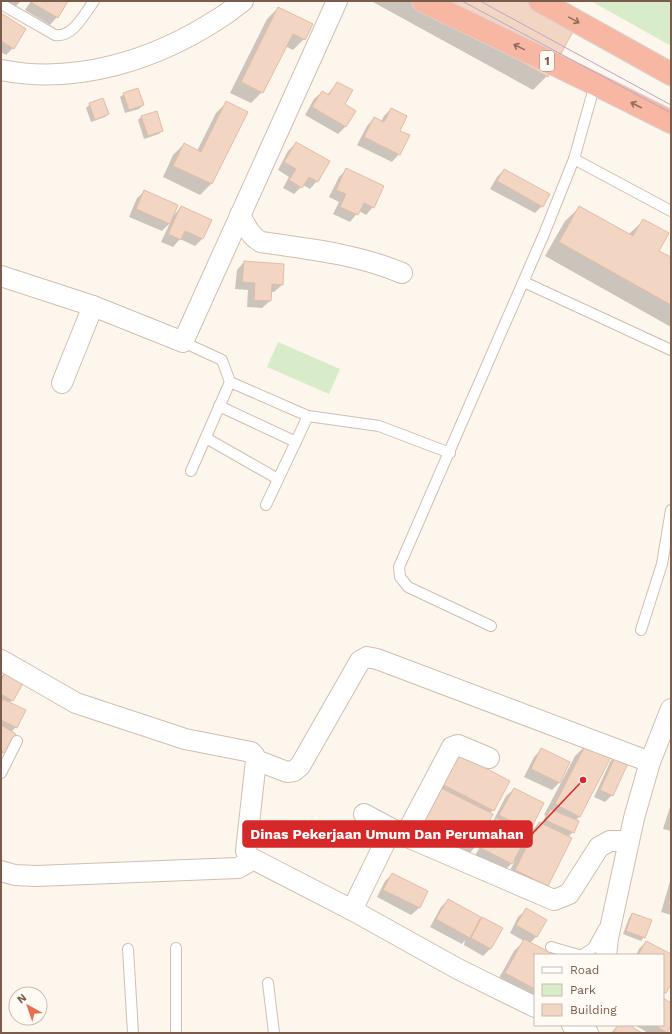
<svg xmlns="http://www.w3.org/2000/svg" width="672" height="1034" font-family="'Work Sans',sans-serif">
<rect width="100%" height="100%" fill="#fdf6ec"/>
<g fill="#d8ecc9">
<polygon points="591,1 671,1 671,46"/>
<polygon points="278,342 340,369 329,394 267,367"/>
</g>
<g fill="#0003">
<polygon points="6,1 21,1 15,7"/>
<polygon points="31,1 67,1 57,17 50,25 25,10"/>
<polygon points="371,1 524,1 547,76 533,90"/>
<polygon points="278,8 304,39 293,50 285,46 262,92 251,103 230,93 267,19"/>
<polygon points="1,15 13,48 6,55 1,52"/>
<polygon points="337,83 343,104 345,127 338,134 305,115 314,99 322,92 327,95"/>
<polygon points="124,94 143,105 139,109 125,113 120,97"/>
<polygon points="227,102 246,112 211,184 200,195 163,177 173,155 184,144 197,151 216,113"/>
<polygon points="90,104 108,114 105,117 91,122 86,108"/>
<polygon points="391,109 398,131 399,154 392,162 357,145 367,126 374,118 381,122 384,116"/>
<polygon points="141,117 162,131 159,134 144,139 138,120"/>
<polygon points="296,143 317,181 310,189 303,185 294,194 283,188 289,177 278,170 288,151"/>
<polygon points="347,169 373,207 366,215 359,211 350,222 333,214 339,202 329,197 339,177"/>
<polygon points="504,170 542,206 535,213 490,189 497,177"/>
<polygon points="145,191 173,216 181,207 202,239 195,246 180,239 173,247 161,242 170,223 162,231 129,217 137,198"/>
<polygon points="580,207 629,234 644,220 658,251 671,259 671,327 545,256 565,221"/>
<polygon points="244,262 282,285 274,292 270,292 270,301 262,308 247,307 248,290 235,289 237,270"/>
<polygon points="7,671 12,700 9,703 16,727 11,732 4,752 1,755 1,677"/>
<polygon points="586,745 579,817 575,821 573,832 568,837 547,885 536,896 505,881 515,860 504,871 475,856 506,796 514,789 529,830 525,834 528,835 539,823 542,824 546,816 544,815 575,756"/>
<polygon points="542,749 569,763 559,783 552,790 524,777 534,757"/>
<polygon points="617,754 612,795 605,802 594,797 610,762"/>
<polygon points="444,764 493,810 490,813 476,846 466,857 410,829"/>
<polygon points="671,804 671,831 663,829"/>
<polygon points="393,874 427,892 419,908 411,915 377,897 385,881"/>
<polygon points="671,878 671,915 661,912"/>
<polygon points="448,900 501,929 491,948 483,956 464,945 465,940 462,944 430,927 441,907"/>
<polygon points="526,910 537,936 530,943 553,955 535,955 535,1003 495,985 514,951 524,941 510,933 518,917"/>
<polygon points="632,914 644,937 641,941 623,934 629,918"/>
<polygon points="646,942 671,955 671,982 663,995 663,955 636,955 639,949"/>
<polygon points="663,999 671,1004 671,1024 665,1033 648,1033 635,1025 663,1025"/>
<polygon points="618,1025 627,1025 640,1033 611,1033"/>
</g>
<g fill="#f3d5c3" stroke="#e6bba3">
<polygon points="33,1 68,1 58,18 32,3"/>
<polygon points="411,1 526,1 575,28 548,77"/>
<polygon points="278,7 313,24 305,40 293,34 263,93 241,82"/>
<polygon points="1,13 26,29 14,49 1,41"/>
<polygon points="337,82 353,90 345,104 356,111 346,127 312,107 322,91 329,95"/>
<polygon points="138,88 144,105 129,110 123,93"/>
<polygon points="103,98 109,114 95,120 89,103"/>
<polygon points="226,101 248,112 212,184 173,166 184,143 201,152"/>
<polygon points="391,108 407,116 400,131 410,135 400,155 364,137 374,117 384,122"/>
<polygon points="157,111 163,131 148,136 141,116"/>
<polygon points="296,142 330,161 318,182 309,177 302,188 289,180 296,169 284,162"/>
<polygon points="346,168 384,186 374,208 364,203 358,215 340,207 346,194 336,190"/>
<polygon points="504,169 550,194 543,207 497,181"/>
<polygon points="144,190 178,205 170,224 136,209"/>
<polygon points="181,206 212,220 203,239 185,231 181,240 168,234"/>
<polygon points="579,206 633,236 643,219 669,233 659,251 671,257 671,305 559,242"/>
<polygon points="244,261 284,264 283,285 272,284 271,301 254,300 255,283 242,282"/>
<polygon points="7,670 25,680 13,701 1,694 1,680"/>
<polygon points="3,699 26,710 17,728 1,720 1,703"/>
<polygon points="1,725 16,734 5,753 1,751"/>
<polygon points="586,744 611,757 580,817 555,804"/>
<polygon points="541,748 570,762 560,783 531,769"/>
<polygon points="455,752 510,781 494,811 438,782"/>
<polygon points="617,753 630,759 613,796 600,790"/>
<polygon points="437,786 493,814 477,846 421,818"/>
<polygon points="514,788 544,803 530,831 499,815"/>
<polygon points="550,809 579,821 574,833 545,820"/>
<polygon points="496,818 528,834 512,864 481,848"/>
<polygon points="539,822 572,838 548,886 515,870"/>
<polygon points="392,873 428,891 420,908 383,890"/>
<polygon points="671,893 671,905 668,905"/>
<polygon points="448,899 481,917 470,938 436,919"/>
<polygon points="526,908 547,920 537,937 516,925"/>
<polygon points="632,913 652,920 645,938 626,931"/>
<polygon points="482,917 503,928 491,949 471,938"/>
<polygon points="524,939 555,955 535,955 535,989 505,973"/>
<polygon points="646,941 671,954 671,984 666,993 663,992 663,955 638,955"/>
<polygon points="663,998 671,1003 671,1026 667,1033 654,1025 663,1025"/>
<polygon points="618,1025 629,1025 642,1033 613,1033"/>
</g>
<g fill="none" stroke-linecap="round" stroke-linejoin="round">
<defs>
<g id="lane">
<path d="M1 4 55 35C73 38 85 13 94 1"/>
<polyline points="574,159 671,211"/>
<polyline points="524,282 671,350"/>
<polyline points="183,342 222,360 230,382 308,416 379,426 450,453"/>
<polyline points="219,406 296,442"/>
<polyline points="206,438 278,479"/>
<polyline points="191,471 230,382"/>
<polyline points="266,505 308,416"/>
<polyline points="491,626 408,587 400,577 399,567 544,234 574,159 595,84"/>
<polyline points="641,630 662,564 671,510"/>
<polyline points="1,773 17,741"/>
<polyline points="551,947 579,955"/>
<polyline points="176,948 176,1033"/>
<polyline points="128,949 133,1033"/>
<polyline points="582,955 593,948 604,928"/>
<polyline points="268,983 274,1033"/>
</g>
<g id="street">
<path d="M1 70C76 85 155 60 218 19 227 14 235 7 243 1"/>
<path d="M240 215C246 226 250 236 261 242 309 249 357 254 402 273"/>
<polyline points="1,276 93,306"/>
<polyline points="62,383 93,306 183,342 337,1"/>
<polyline points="1,660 76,703 185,739 251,752 254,755 256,760 246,851 249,857 352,910 458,969 535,1007"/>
<polyline points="256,760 287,772 294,771 300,766 360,661 367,657 377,659 650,762"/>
<polyline points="364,814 405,836 554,900 569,894 599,847 610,841 629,841"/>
<polyline points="405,836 452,747 458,745 489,758"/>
<polyline points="1,871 15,875 36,876 238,868 252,860"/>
<polyline points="352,910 391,830"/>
<polyline points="606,955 608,938 634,818 650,762 671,709"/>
<polyline points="572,1025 588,1033"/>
</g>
<g id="highway">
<polyline points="423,1 595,84 671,122"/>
<polyline points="540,1 671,74"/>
</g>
</defs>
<use href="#lane" stroke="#d1beb0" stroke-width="12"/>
<use href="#street" stroke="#d1beb0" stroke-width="22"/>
<use href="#highway" stroke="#dad1cd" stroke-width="24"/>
<use href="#lane" stroke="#fff" stroke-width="10"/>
<use href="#street" stroke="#fff" stroke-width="20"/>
<use href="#highway" stroke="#f7b7a3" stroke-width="22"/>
<g stroke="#b9a8c9" stroke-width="1">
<polyline points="462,1 671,113"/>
<polyline points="480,1 671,105"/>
</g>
</g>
<defs><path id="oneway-shaft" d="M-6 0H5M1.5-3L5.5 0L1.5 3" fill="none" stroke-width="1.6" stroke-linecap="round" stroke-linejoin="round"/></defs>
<g stroke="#936e5e">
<use href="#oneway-shaft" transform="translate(574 20) rotate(29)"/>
<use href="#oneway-shaft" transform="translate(519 47) rotate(-154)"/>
<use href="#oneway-shaft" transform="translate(636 105) rotate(-153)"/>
</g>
<g text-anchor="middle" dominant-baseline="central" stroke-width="4" stroke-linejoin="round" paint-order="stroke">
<rect fill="#fffaf3" stroke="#a28b7f" stroke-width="1" x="540" y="51" width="14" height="20" rx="3"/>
<g font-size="12" font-weight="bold" fill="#7a5c4d">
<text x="547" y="61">1</text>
</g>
</g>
<path fill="none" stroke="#d62828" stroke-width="1.5" d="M583 780L532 834"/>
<circle fill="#d62828" stroke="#fffaf3" stroke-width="1.5" cx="583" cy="780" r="4"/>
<rect fill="#d62828" stroke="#d62828" stroke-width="1.5" x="243" y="821" width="289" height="26" rx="4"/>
<g font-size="14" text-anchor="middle" font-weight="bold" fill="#fff">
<text x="387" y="839">Dinas Pekerjaan Umum Dan Perumahan</text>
</g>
<rect width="672" height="1034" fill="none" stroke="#7a5c4d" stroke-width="4"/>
<rect x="534" y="954" width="130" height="72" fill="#fffaf3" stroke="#cabbb1"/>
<rect x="542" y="967" width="20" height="6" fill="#ffffff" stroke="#cabbb1"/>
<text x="570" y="974" font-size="12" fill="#7a5c4d">Road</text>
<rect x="542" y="984" width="20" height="12" fill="#d8ecc9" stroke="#cabbb1"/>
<text x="570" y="994" font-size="12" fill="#7a5c4d">Park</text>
<rect x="542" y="1004" width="20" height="12" fill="#f3d5c3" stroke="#cabbb1"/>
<text x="570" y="1014" font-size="12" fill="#7a5c4d">Building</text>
<g transform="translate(28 1006) rotate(320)"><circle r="19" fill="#fffaf3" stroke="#cabbb1"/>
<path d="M0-3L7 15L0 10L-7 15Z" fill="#e76f51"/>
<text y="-6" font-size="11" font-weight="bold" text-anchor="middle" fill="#7a5c4d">N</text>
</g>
</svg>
